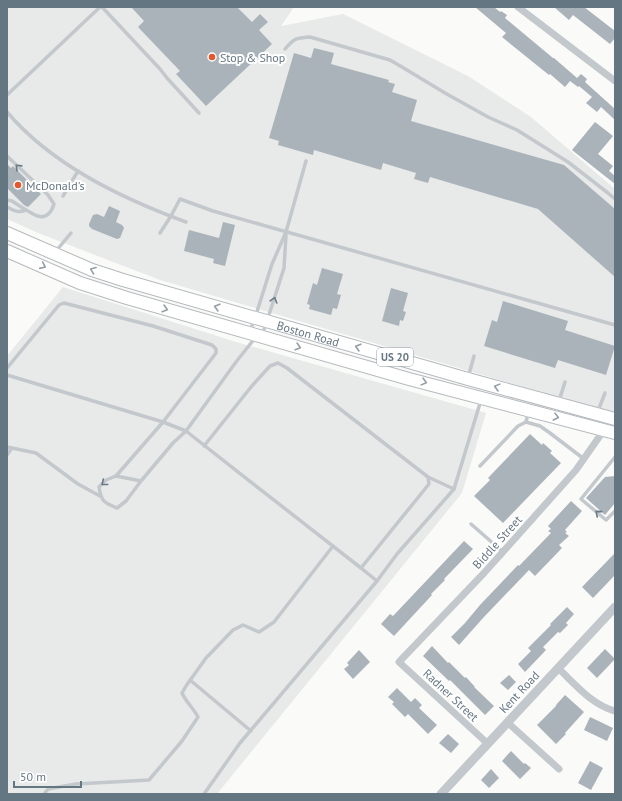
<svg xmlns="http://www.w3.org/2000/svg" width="622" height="801" font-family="'PT Sans',sans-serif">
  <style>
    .built { fill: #e8e9e9 }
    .building { fill: #aab3b9 }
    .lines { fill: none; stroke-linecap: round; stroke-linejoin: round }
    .primary-casing { stroke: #b5babe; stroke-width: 14 }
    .service { stroke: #c3c8cc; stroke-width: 3.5 }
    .minor { stroke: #c3c8cc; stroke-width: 7 }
    .tertiary { stroke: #c3c8cc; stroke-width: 9 }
    .primary { stroke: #fff; stroke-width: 12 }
    .oneway { stroke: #6a7a87 }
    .oneway2 { stroke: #939fa8 }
    .poi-dot { fill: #e4572e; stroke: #fff; stroke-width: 1.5 }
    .labels { text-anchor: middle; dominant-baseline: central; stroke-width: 4; stroke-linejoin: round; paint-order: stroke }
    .shield { fill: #fff; stroke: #939fa8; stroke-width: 1 }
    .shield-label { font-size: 11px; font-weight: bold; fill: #657683 }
    .poi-label { font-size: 12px; fill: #657683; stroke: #fff; text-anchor: start }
    .street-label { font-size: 12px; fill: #657683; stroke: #fff }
  </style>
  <rect width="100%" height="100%" fill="#fafaf8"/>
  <g class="built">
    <path d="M7,7h287l-13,19 62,-12 125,62 63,41 84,72v225l-455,-134 -122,-47 -31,-14z"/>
    <path d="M63,287l173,55 250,71 -24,80 -245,301h-210v-438z"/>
  </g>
  <g class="building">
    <path d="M131,7h106l15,15 8,-8 8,8 -9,8 13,14 -66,62 -30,-32 4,-3 -42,-44 6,-6z"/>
    <path d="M475,7h19l6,5 1,-1 6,4 -2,3 48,40h1l23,20 4,-4 6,5 -2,3 30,27v11l-14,-13 -4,5 -11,-9 6,-6 -13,-11 -1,1 -8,-6 -5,6 -15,-13 -1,1 -36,-29 -11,-9 4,-4z"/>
    <path d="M554,7h30l31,24v7l-5,6 -37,-29 -4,5z"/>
    <path d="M314,48l20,5 -3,11 58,16 -1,2 7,2 -3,8 25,8 -6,21 153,44 51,44v68l-77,-68 -108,-32 -2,6 -14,-4 2,-6 -33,-10 -2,7 -67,-20 -1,5 -35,-10 1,-4 -10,-3 25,-85 17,5z"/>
    <path d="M595,122l18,14 -15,18 15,12 -4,5 6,5v8l-43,-34z"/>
    <path d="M7,164l4,4 2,-2 28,28 -13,13 -4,-2 -17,-17z"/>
    <path d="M109,206l11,5 -1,3 -3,8 6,3 2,3 -4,10 -3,1 -25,-10 -3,-3v-2l4,-9 4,-1 7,3z"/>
    <path d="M223,222l12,3 -10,41 -12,-3 1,-4 -30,-8 5,-21 30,8z"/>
    <path d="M322,268l21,6 -6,20 4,1 -4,14 -4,-1 -2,7 -22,-6 1,-4 -3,-1 6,-21 4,2z"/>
    <path d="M391,288l17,5 -5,18 3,1 -3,9 -3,-1 -1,6 -17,-5z"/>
    <path d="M503,301l65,20 -3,9 50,16 -9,29 -48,-15 -3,8 -71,-22 8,-26 5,2z"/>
    <path d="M530,434l12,11 1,-2 9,8 -2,2 11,10 -58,60 -29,-27 16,-16 -2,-2z"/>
    <path d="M615,476v27l-10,12 -19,-17 19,-21z"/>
    <path d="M571,501l11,10 -17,19 2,2 -2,1 4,3 -10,9 3,3 -27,28 -6,-6 -46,48 -24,27 -8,-8 14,-14 15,-18 38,-40 1,1 32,-33 -3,-2 3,-2 -3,-3z"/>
    <path d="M464,541l9,8 -29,30 1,1 -14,14 1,1 -38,41 -13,-12 9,-10 3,2z"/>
    <path d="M615,553v22l-22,23 -11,-11z"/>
    <path d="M567,607l7,7 -8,9 2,2 -8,8 -2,-1 -15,15 3,3 -21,22 -7,-8 13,-13 -3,-3 23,-23 -1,-1z"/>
    <path d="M432,646l16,17 1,-1 16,16 1,-1 9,10h-1l20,19 -9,9 -35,-35 -1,1 -26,-25z"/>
    <path d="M605,649l10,10 -18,19 -10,-10z"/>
    <path d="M359,650l11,12 -17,17 -9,-10 5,-4 -2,-2z"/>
    <path d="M509,675l7,7 -8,8 -8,-7z"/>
    <path d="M397,688l14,14 4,-4 7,7 -3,3 18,17 -9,9 -20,-20 -3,3 -13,-13 2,-2 -6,-5z"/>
    <path d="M565,695l19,17 -19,21 1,1 -10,10 -19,-19 19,-19v-1z"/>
    <path d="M590,717l23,11 -6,13 -23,-11z"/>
    <path d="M448,734l11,10 -8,9 -12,-10z"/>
    <path d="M511,751l13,13 1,-1 6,5 -11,11 -18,-18z"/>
    <path d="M590,761l13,7 -12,22 -13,-7z"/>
    <path d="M491,769l8,9 -10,10 -8,-8z"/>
  </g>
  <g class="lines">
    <defs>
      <g id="primary">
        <path id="s1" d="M7,233l85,37 31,10 345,99 147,40"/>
        <path d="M7,251l73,32 47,15 282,81 206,54"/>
      </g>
    </defs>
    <use href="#primary" class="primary-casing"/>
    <g class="service">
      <path d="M102,7l58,62 7,9 32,35"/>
      <path d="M285,49c9,-11 11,-11 25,-12l80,23 12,7 43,26 43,24 29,13 51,32 40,31 7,6"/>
      <path d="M7,95l93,-88"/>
      <path d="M7,112c45,53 114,86 179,110"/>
      <path d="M7,156l41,39 6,9c-2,7 -7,15 -16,12 -4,-1 -8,-4 -12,-6 -9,3 -11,1 -19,-3"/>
      <path d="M63,196l15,-25"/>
      <path d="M7,200l5,1 14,9"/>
      <path d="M160,233l11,-17 9,-17 33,12 402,114"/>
      <path d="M56,251l15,-18"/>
      <path d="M250,331l5,-13 17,-54 14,-32 20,-71"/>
      <path d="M262,335l5,-14 17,-53 2,-33"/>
      <path d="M7,368l52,-63 5,-2 89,23 59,19 4,4v4l-53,69 -47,54"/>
      <path d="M7,375l156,47 23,9 50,-69 19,-24"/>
      <path d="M468,378l6,-22"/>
      <path d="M559,401l6,-19"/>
      <path d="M598,411l7,-18"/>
      <path d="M528,413l-2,9 14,4 10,7 34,26"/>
      <path d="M7,447l29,6 42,31 22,12"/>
      <path d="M7,455l5,-7"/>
      <path d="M615,457l-34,42 25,21 9,-9"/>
      <path d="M480,466l38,-40 8,-4"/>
      <path d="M428,477l26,12 27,-89"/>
      <path d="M141,481l-25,-5 -10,4 -7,7c2,14 5,16 18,21l9,-7 15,-20 32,-38 13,-12c58,46 116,91 175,137l68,-84 -1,-7 -141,-109 -9,-5 -8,3 -19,21 -47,59"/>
      <path d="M471,524l32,28"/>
      <path d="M361,568l16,13 20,-27 57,-65"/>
      <path d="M190,680l61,51"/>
      <path d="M44,794l4,-5 28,-5 73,-4 33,-39 16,-24c-4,-8 -12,-15 -16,-24l4,-7 20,-28 27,-28 10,-5 16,7 15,-10 59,-76"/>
      <path d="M204,794l36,-51 137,-162"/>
    </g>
    <g class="minor">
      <path d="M518,7l97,74"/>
      <path d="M558,668c17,16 34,37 57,43"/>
      <path d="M507,722l52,47"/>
      <path d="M487,743l-88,-81 85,-89 92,-103 28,-40"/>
    </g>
    <path class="tertiary" d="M441,794l174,-187"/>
    <use href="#primary" class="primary"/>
  </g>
  <defs><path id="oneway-chevron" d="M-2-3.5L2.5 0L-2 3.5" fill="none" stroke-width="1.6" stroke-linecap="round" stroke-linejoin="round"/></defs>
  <g class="oneway">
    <use href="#oneway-chevron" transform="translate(18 167) rotate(-136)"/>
    <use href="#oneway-chevron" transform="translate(274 300) rotate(-73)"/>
    <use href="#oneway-chevron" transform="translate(104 483) rotate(141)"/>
    <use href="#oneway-chevron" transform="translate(598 513) rotate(-140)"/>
  </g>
  <g class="oneway2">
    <use href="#oneway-chevron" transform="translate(43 266) rotate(24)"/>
    <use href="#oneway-chevron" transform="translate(93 270) rotate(-159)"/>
    <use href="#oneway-chevron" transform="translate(217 307) rotate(-164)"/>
    <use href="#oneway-chevron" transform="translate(165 309) rotate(16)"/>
    <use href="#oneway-chevron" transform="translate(298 347) rotate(16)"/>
    <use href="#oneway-chevron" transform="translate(358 347) rotate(-164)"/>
    <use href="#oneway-chevron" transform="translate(424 382) rotate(15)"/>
    <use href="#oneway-chevron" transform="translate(497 387) rotate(-165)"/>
    <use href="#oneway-chevron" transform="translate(556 417) rotate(14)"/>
  </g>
  <g class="poi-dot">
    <circle cx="212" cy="57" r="4"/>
    <circle cx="18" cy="185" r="4"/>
  </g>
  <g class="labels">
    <rect class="shield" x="377" y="348" width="36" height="18" rx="3"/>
    <g class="shield-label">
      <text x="395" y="357">US 20</text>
    </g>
    <g class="poi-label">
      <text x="220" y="57">Stop &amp; Shop</text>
      <text x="26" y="185">McDonald's</text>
    </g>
    <g class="street-label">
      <text stroke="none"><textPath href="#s1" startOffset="318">Boston Road</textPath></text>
      <text transform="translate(497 542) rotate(-48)">Biddle Street</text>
      <text transform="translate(519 692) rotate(-47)">Kent Road</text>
      <text transform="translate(451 695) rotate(43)">Radner Street</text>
    </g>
  </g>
  <rect width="622" height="801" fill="none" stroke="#657683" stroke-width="16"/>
  <path d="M14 781v6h67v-6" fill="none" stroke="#657683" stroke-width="2"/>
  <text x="20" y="781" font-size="12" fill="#657683" stroke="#ffffff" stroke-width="3" paint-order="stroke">50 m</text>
</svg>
